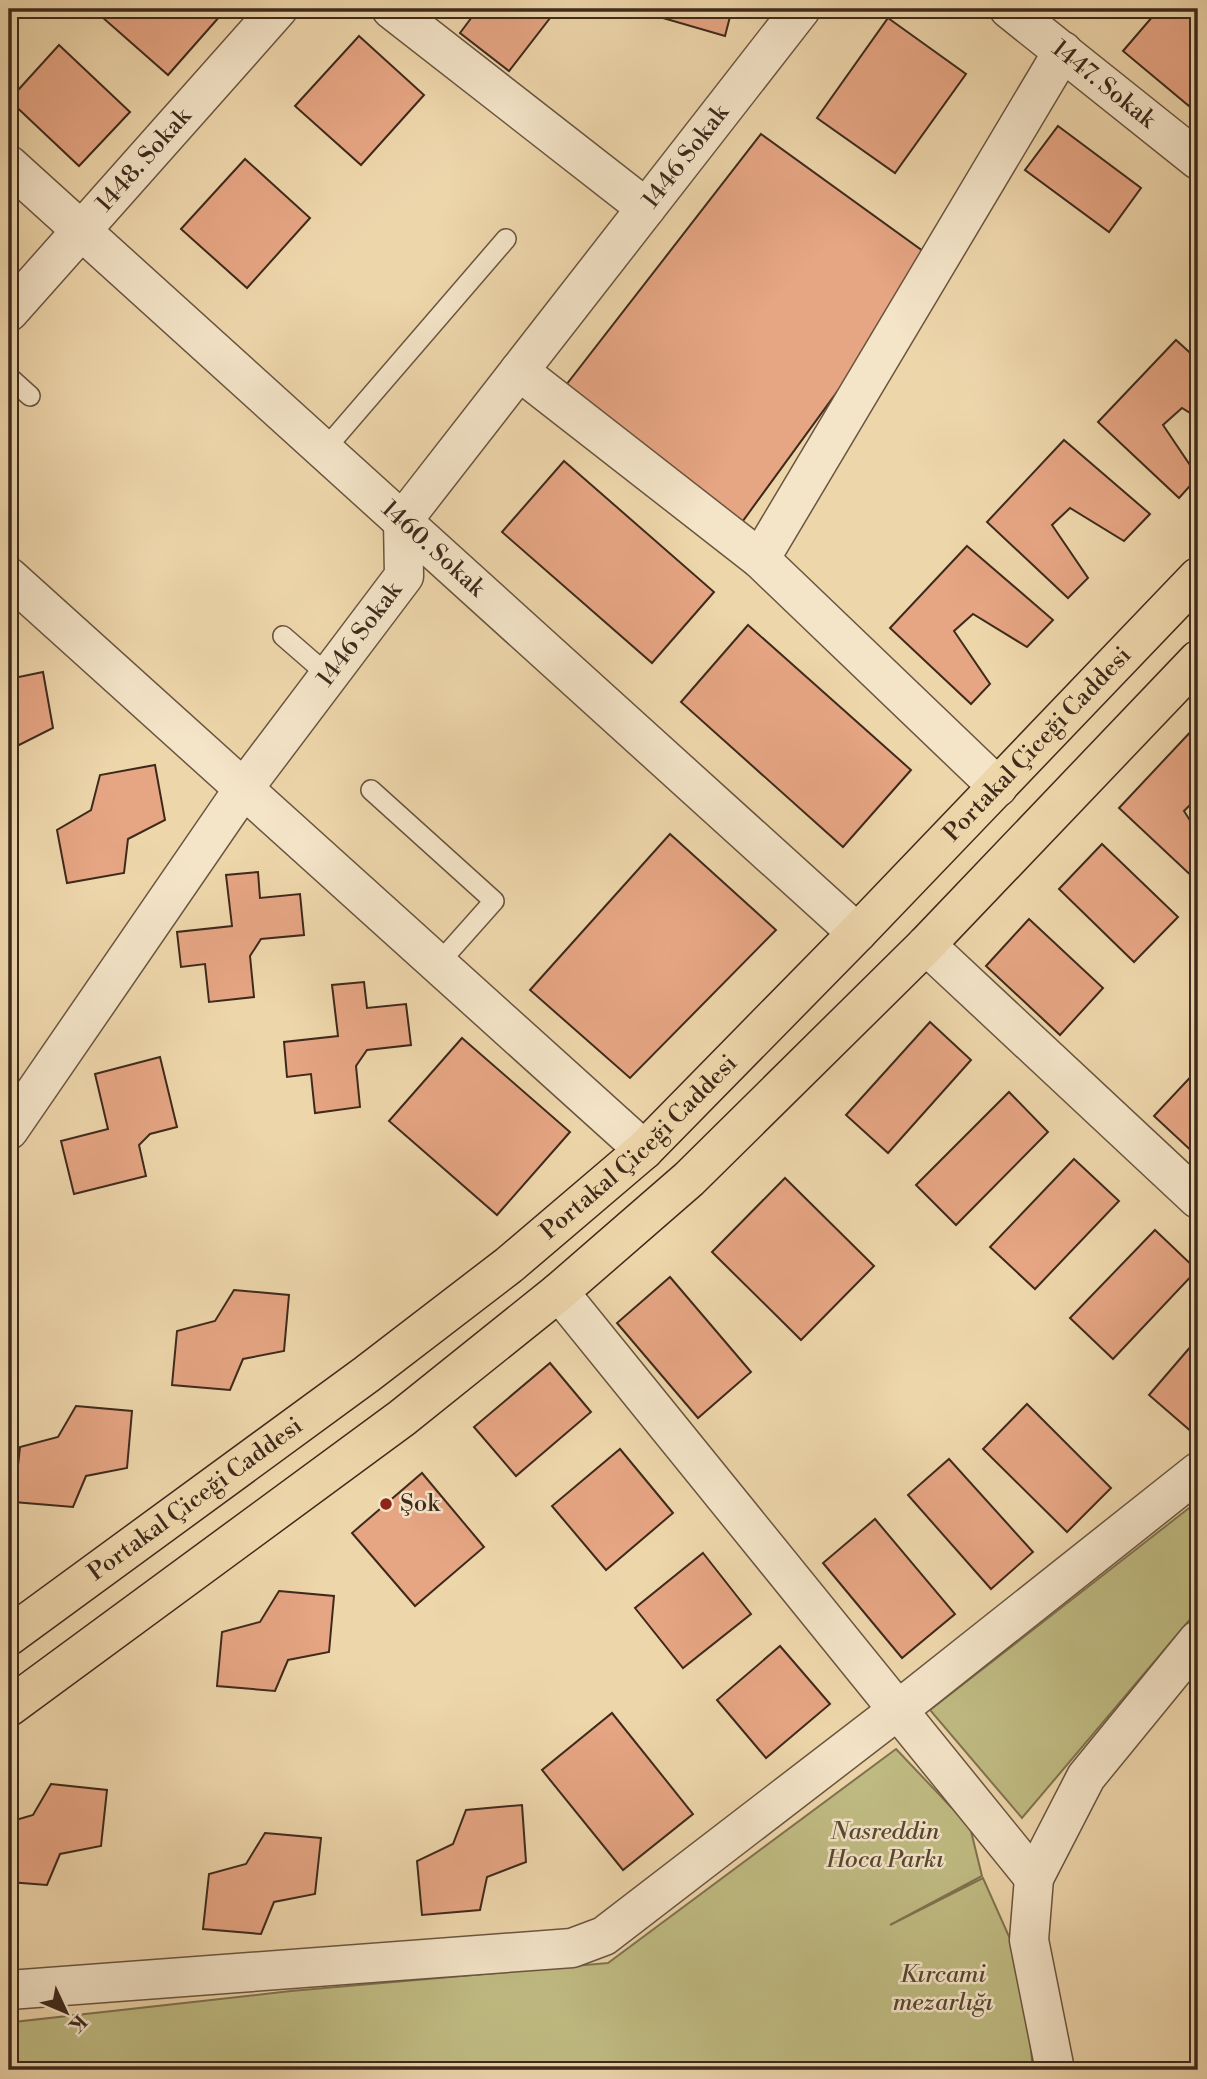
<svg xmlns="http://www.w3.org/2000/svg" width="1207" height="2079" font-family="'Libre Bodoni',serif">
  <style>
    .green { fill: #c0bc83; stroke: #7f7350; stroke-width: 2 }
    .building { fill: #e6a583; stroke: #3e2a1c; stroke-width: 2 }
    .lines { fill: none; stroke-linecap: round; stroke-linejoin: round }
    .lane-casing { stroke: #6a5540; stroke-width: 22 }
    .street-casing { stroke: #6a5540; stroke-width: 41 }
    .primary-casing { stroke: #3e2a1c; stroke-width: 41 }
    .lane { stroke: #f4e4c8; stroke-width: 19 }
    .street { stroke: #f4e4c8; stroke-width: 38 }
    .primary { stroke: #eed6ab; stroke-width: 38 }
    .poi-dot { fill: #8f2418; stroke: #f4e4c8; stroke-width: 2.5 }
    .labels { text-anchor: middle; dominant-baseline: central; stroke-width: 5; stroke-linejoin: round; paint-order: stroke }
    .street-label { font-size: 24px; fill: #3e2a1c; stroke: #f4e4c8 }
    .poi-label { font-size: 24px; fill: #3e2a1c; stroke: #f4e4c8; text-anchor: start }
    .park-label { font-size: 24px; font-style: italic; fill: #584731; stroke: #f4e4c8 }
  </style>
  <rect width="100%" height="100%" fill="#eed6ab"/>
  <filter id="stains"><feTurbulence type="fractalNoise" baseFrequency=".00286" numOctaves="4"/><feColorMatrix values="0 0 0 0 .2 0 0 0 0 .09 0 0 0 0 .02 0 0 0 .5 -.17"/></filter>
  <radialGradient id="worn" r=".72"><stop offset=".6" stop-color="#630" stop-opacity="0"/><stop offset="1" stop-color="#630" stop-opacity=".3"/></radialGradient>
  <g class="green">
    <path d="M1198,1501v109l-176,208 -92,-108z"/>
    <path d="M896,1749l74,78 12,49 -92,49 93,-47 40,90 10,102h-1018l-1,-48 277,-31 317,-28z"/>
  </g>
  <g class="building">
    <path d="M109,9h103l8,7 -52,59 -66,-58z"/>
    <path d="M478,9h79l-48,62 -49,-38z"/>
    <path d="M632,9h100l-7,27z"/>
    <path d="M1159,9h39v86l-9,11 -66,-55z"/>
    <path d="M888,18l78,56 -71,99 -78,-55z"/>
    <path d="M359,36l65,59 -63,70 -66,-59z"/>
    <path d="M59,45l71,67 -51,54 -70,-66z"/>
    <path d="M1058,126l83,62 -32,44 -84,-62z"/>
    <path d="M761,134l173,125 -197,270 -181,-131z"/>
    <path d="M245,159l65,59 -63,70 -66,-59z"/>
    <path d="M1176,340l22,20v58l-16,-10 -19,17 35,52 -19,21 -81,-76z"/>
    <path d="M1064,440l86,74 -26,27 -54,-33 -18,17 36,53 -20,20 -81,-76z"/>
    <path d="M564,461l150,131 -62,71 -150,-131z"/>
    <path d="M967,546l86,74 -26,27 -54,-33 -19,17 36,53 -19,20 -81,-76z"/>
    <path d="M748,625l163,145 -68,77 -162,-145z"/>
    <path d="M43,672l10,56 -38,19 -3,34h-3v-102z"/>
    <path d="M1196,726l2,71 -14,14 14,22v49l-79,-74z"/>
    <path d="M155,765l10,55 -37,19 -4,34 -57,10 -10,-53 34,-20 9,-35z"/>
    <path d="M670,834l106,96 -146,148 -100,-88z"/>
    <path d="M1102,844l76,73 -44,45 -75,-73z"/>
    <path d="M258,872l2,26 40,-4 4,41 -43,4 -11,17 4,41 -45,5 -4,-38 -24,3 -4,-35 55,-6 -6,-51z"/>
    <path d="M1029,919l74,69 -43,47 -74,-69z"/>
    <path d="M364,982l3,26 39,-4 5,41 -44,5 -11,16 4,41 -45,6 -4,-39 -24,3 -3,-35 54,-6 -6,-51z"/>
    <path d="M930,1022l41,38 -83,93 -42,-38z"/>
    <path d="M462,1038l108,94 -73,83 -108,-94z"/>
    <path d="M160,1057l17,70 -27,7 -11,11 7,31 -72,18 -13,-53 47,-12 -13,-55z"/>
    <path d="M1198,1069v88l-44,-41z"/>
    <path d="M1009,1092l39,40 -92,93 -40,-40z"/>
    <path d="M1074,1159l45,42 -84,88 -45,-42z"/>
    <path d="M785,1178l89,88 -73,74 -89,-88z"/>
    <path d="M1155,1230l42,40 -84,89 -43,-41z"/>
    <path d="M670,1277l81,95 -53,46 -81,-95z"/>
    <path d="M234,1290l55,5 -5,56 -41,8 -13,31 -58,-5 5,-54 38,-10z"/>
    <path d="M1198,1338v89l-5,6 -44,-38z"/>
    <path d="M550,1363l41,49 -75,64 -42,-49z"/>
    <path d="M1027,1404l84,84 -44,44 -84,-83z"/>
    <path d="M76,1406l56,5 -5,57 -41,8 -13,31 -59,-5 6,-55 38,-10z"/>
    <path d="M620,1449l53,64 -67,57 -54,-64z"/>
    <path d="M949,1459l84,93 -42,37 -83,-94z"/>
    <path d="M422,1473l62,74 -69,59 -63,-73z"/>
    <path d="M875,1519l80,95 -53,44 -79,-95z"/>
    <path d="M703,1553l48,61 -68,54 -48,-60z"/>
    <path d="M279,1591l55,5 -5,56 -41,8 -13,31 -58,-5 5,-54 38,-10z"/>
    <path d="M780,1646l50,58 -64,54 -49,-58z"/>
    <path d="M612,1713l81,101 -70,56 -81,-100z"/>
    <path d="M51,1784l56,6 -6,56 -41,8 -13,31 -38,-3v-60l24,-7z"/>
    <path d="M522,1805l4,57 -39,15 -7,33 -58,5 -5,-54 36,-17 13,-34z"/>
    <path d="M265,1833l56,5 -6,56 -41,8 -13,32 -58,-5 6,-55 37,-10z"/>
  </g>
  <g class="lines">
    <defs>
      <g id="lane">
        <path d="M9,377l21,19"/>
        <path d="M325,449l181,-210"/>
        <path d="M283,636l46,40"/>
        <path d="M371,790l123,111 -56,63"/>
      </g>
      <g id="street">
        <path d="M391,9l255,199"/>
        <path id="s1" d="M1009,9l189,151"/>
        <path id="s2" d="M9,165l848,768"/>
        <path id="s3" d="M9,312l269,-303"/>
        <path d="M519,371l241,188 238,228"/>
        <path d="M760,559l303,-508"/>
        <path d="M9,577l635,573"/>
        <path d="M926,945l272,254"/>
        <path id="s4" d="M9,1130l235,-342 160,-212 -1,-56 398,-511"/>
        <path d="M559,1292l475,586"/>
        <path d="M9,1990l563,-42 32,-12 294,-226 300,-238"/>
        <path d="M1055,2070l-26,-130 5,-62 52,-101 112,-137"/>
      </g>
      <g id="primary">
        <path id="s5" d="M9,1636l358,-262 142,-109 135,-115 213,-217 341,-356"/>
        <path d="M9,1707l393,-289 157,-126 130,-113 237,-234 272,-285"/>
      </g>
    </defs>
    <use href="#lane" class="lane-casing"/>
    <use href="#street" class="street-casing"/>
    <use href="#primary" class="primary-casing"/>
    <use href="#lane" class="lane"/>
    <use href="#street" class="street"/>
    <use href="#primary" class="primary"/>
  </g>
  <circle class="poi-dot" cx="386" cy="1504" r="7"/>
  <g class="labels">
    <g class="street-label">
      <text stroke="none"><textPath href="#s1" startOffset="121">1447. Sokak</textPath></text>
      <text stroke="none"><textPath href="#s4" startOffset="1197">1446 Sokak</textPath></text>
      <text stroke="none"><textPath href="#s3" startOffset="203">1448. Sokak</textPath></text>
      <text stroke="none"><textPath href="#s2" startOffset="572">1460. Sokak</textPath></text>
      <text stroke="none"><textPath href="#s4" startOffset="607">1446 Sokak</textPath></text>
      <text stroke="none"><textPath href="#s5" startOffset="1365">Portakal Çiceği Caddesi</textPath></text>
      <text stroke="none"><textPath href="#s5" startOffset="798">Portakal Çiceği Caddesi</textPath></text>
      <text stroke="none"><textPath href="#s5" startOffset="231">Portakal Çiceği Caddesi</textPath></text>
    </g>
    <g class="poi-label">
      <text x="400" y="1504">Şok</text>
    </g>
    <g class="park-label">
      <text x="885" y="1832">Nasreddin<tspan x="885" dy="28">Hoca Parkı</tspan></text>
      <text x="943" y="1975">Kırcami<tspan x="943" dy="28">mezarlığı</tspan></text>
    </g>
  </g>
  <rect width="1207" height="2079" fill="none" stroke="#eed6ab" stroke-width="35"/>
  <rect x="10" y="10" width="1186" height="2058" fill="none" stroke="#3e2a1c" stroke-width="3.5"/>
  <rect x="18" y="18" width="1172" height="2044" fill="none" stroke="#3e2a1c" stroke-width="2"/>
  <g transform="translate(66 2012) rotate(134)" stroke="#f4e4c8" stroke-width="5" paint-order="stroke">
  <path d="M0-5L12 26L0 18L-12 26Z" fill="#3e2a1c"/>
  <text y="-10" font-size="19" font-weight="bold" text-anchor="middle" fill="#3e2a1c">K</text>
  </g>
  <rect width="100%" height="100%" filter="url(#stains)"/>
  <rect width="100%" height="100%" fill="url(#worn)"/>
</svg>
